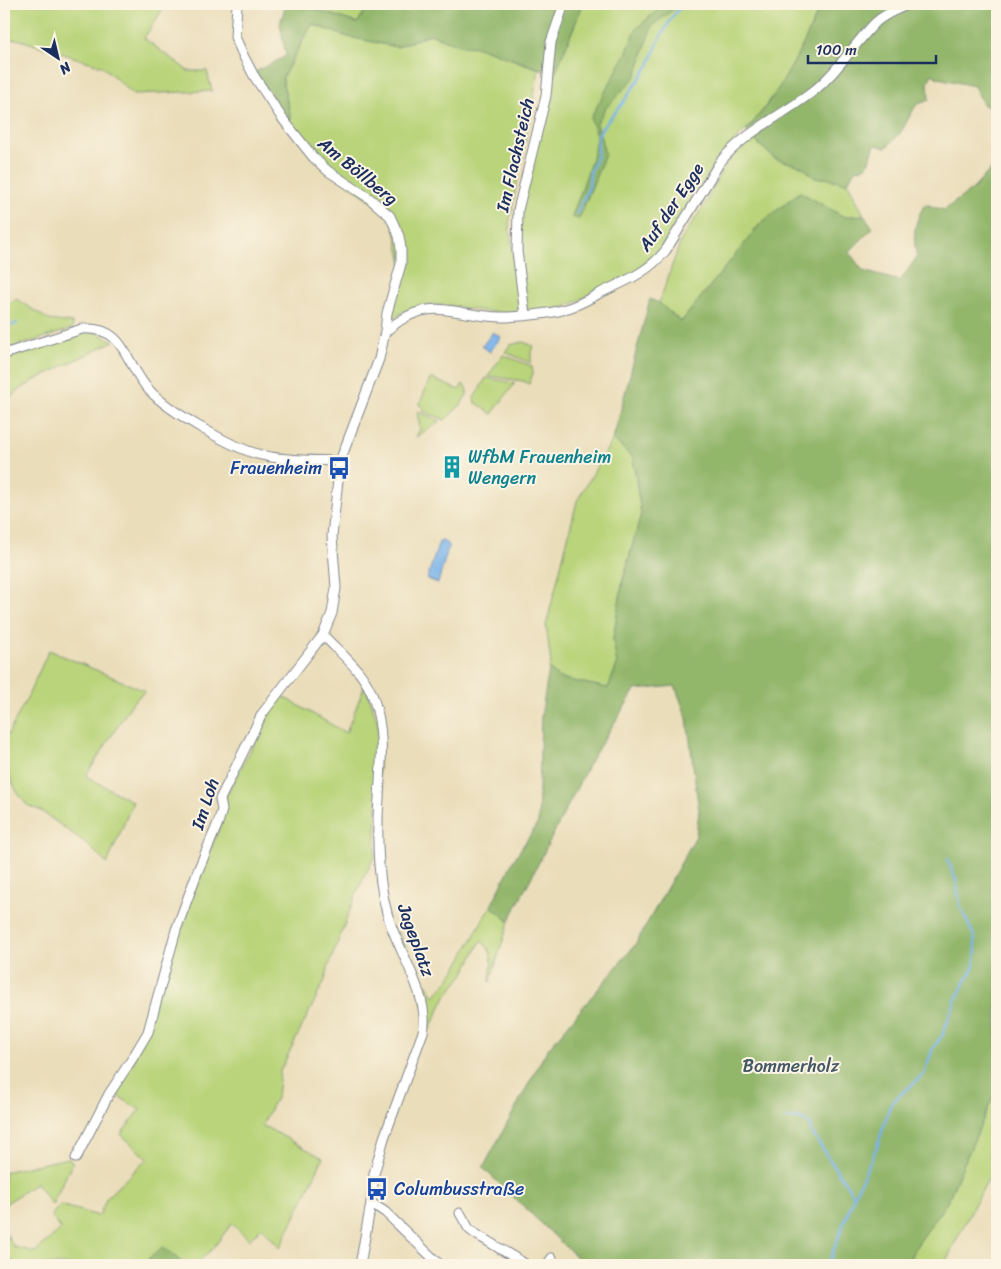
<svg xmlns="http://www.w3.org/2000/svg" width="1001" height="1269" font-family="Sriracha,sans-serif">
  <style>
    .green { fill: #b9d47a; stroke: #6a826c }
    .forest { fill: #92b66a; stroke: #567264 }
    .water { fill: #78b2e9; stroke: #4a70a4 }
    .lines { fill: none; stroke-linecap: round; stroke-linejoin: round }
    .stream { stroke: #78b2e9; stroke-width: 2.5 }
    .minor-casing { stroke: #82868c; stroke-width: 11 }
    .minor { stroke: #fff; stroke-width: 9 }
    .labels { text-anchor: middle; dominant-baseline: central; stroke-width: 4; stroke-linejoin: round; paint-order: stroke }
    .street-label { font-size: 18px; fill: #1b2f5e; stroke: #fcf5e5 }
    .culture-label { font-size: 18px; fill: #0d838f; stroke: #fcf5e5; text-anchor: start }
    .transit-label { font-size: 18px; fill: #164399; stroke: #fcf5e5; text-anchor: end }
    .park-label { font-size: 18px; fill: #425865; stroke: #fcf5e5 }
  </style>
  <rect width="100%" height="100%" fill="#fcf5e5"/>
  <filter id="ink" filterUnits="userSpaceOnUse"><feTurbulence type="fractalNoise" baseFrequency=".02" numOctaves="2"/><feDisplacementMap in="SourceGraphic" scale="10" xChannelSelector="R" yChannelSelector="G"/><feConvolveMatrix kernelMatrix="1 2 1 2 8 2 1 2 1" color-interpolation-filters="sRGB"/></filter>
  <filter id="wash" filterUnits="userSpaceOnUse"><feTurbulence type="fractalNoise" baseFrequency=".0096" numOctaves="4" result="noise"/><feDisplacementMap in="SourceGraphic" scale="20" xChannelSelector="R" yChannelSelector="G"/><feGaussianBlur stdDeviation="1.12" result="paint"/><feColorMatrix in="noise" values="0 0 0 0 0 0 0 0 0 0 0 0 0 0 0 0 0 1.4 0 .05"/><feComposite in="paint" operator="in"/></filter>
  <g filter="url(#wash)">
    <rect width="100%" height="100%" fill="#eaddb9"/>
    <g class="green">
      <path d="M4,4h162l-22,34 44,33h19l5,20 -79,3 -31,-28 -85,-27 -13,1z"/>
      <path d="M292,4h78l-13,19z"/>
      <path d="M583,4h238l-13,31 -25,48 -27,36 -34,35 -61,95 -25,24 -73,35 -36,5 -6,-46 -1,-38 2,-30 33,-125z"/>
      <path d="M312,24l33,12 52,11 33,-13 32,12 16,1 61,22 -30,155 11,82 -2,4 -7,3 -21,-1 -47,-7h-16l-24,7 -10,7 -2,-7 12,-44 -11,-52 -63,-46 -43,-50 5,-2 -8,-34v-7z"/>
      <path d="M753,139l21,19 29,9 12,11h10l23,5 16,32 -20,2 -44,-25 -39,31 -80,99 -22,-19 22,-63 25,-38 17,-34 12,-15z"/>
      <path d="M17,299l32,21 24,3 -1,6 -68,21v-45z"/>
      <path d="M84,332l13,1 17,8 -81,40 -29,20v-41l78,-25z"/>
      <path d="M523,342l10,4 -2,6v11l-26,-11 5,-7z"/>
      <path d="M503,355l29,11 1,7 -4,11 -6,-3 -35,-5z"/>
      <path d="M486,378l29,5 -23,31 -17,-12 -1,-4z"/>
      <path d="M430,379h3l26,11 4,-6 4,6v5l-5,7 1,1 -18,17 -22,-9v-4l-4,-2z"/>
      <path d="M417,411l23,10 -24,16 4,-8z"/>
      <path d="M613,439l20,19 8,56 -18,66 -10,59 4,26 -9,23 -49,-10 -10,-9 2,-6 -5,-37 31,-125z"/>
      <path d="M49,650l96,41 -12,11 -47,74 47,26 -26,62 -20,-20 -46,-33 -14,-6 -10,-13 -8,-17 -5,-19v-14l23,-44z"/>
      <path d="M365,685l13,37 1,45 -4,88 -19,39 -28,74 -3,12 -45,91 -3,25 -15,29 61,33 -43,90 -18,-21 -13,13 -17,-17 -18,24 -18,18h-11l-22,-18 -22,18h-125l-11,-11h-1v-24l10,17 21,5 26,-23 -10,-13 9,-11 39,11 8,-19 40,-38 -26,-25 19,-24 -28,-18 22,-31 44,-132 41,-100 7,-33 54,-101 66,38z"/>
      <path d="M491,906l18,15 -19,61c1,-18 6,-29 -9,-41l-18,34 -17,21 -17,34 -4,-23 -27,-75 18,37 18,27c26,-24 37,-60 57,-90z"/>
      <path d="M997,1088v75l-25,46 -28,56h-38l11,-20 30,-43z"/>
      <path d="M68,1158l5,4 -21,43 -16,-22 -32,22v-33z"/>
    </g>
    <g class="forest">
      <path d="M286,4l35,7 36,12 13,-19h213l-28,70 -77,-27 -16,-1 -32,-12 -33,13 -52,-11 -33,-12 -29,53v7l8,34 -5,2 -31,-48 31,-16 -6,-32z"/>
      <path d="M664,4h16l-28,22 -16,50 -31,33 -8,14 8,31 -26,65 -7,-2c6,-19 25,-65 24,-83 0,-7 -6,-10 -5,-17l35,-63 10,-25z"/>
      <path d="M821,4h176v109l-14,-9 -9,-18 -36,-8 -6,-4 -4,8 1,18 -13,5 -15,27 -15,16 -11,-3 -8,21 -13,5 -6,12 -23,-5h-10l-12,-11 -29,-9 -21,-19 -7,-8c36,-42 54,-77 75,-127z"/>
      <path d="M997,162v926l-50,114 -30,43 -11,20h-321l-102,-97 64,-118 88,-105 61,-109 3,-25 -12,-93 -12,-32 -40,4 -44,70 -82,161 -18,-15 22,-45 25,-38 3,-106 8,-48 10,9 49,10 9,-23 -4,-26 10,-59 18,-66 -8,-56 -20,-19 37,-140 9,4 22,19 80,-99 39,-31 44,25 20,-2 9,13 -24,24 14,19 37,10 17,-24c-5,-21 -3,-34 8,-53l19,6 30,-22z"/>
      <path d="M163,1247l22,18h-44z"/>
    </g>
    <g class="water">
      <path d="M493,332l8,5 -11,15 -8,-6z"/>
      <path d="M443,541l6,4 -11,38 -11,-4 12,-37z"/>
    </g>
    <g class="lines">
      <g class="stream">
        <path d="M577,213l12,-26 1,-14 7,-18 1,-19 3,-7 21,-25 27,-39 11,-27 12,-21 11,-13"/>
        <path d="M4,325h9l4,-2"/>
        <path d="M787,1119c10,-2 15,0 23,5v6l44,66"/>
        <path d="M122,1265l7,-4"/>
        <path d="M828,1265l26,-69 23,-49 14,-44 33,-29 9,-26 9,-12 14,-37 18,-33 2,-14 -2,-16 -14,-30 -4,-26 -9,-21"/>
      </g>
    </g>
  </g>
  <g filter="url(#ink)">
    <g class="lines">
      <defs>
        <g id="minor">
          <path d="M525,315l-8,-64 1,-41 28,-114 5,-54 13,-38"/>
          <path d="M385,332c45,-39 66,-16 116,-15 14,0 51,-3 64,-8 12,-3 24,-10 35,-16 24,-11 49,-21 66,-43l54,-88c25,-30 61,-46 91,-69 26,-20 42,-48 65,-71 10,-9 22,-13 33,-18"/>
          <path d="M4,354l78,-25c46,-3 42,36 68,62 20,21 82,57 111,64 25,6 53,5 79,6"/>
          <path d="M323,635c19,20 43,38 51,65 11,32 7,64 5,97 -2,32 -2,67 4,98 2,11 5,23 9,33 11,30 38,72 31,104l-39,106 -10,36 -3,29 -11,62"/>
          <path d="M76,1158l33,-64 23,-35 16,-27 28,-102 21,-57 21,-50 4,-13 -2,-11 42,-85 61,-79 9,-22 4,-25 -4,-52 8,-75 39,-102 6,-27 2,-19 14,-49v-15l-2,-13 -9,-20 -21,-18 -41,-27 -15,-14 -31,-39 -28,-42 -10,-19 -9,-20 2,-33"/>
          <path d="M371,1203l14,9 55,53"/>
          <path d="M460,1213l9,16 5,4 53,32"/>
          <path d="M547,1265l5,-7"/>
        </g>
      </defs>
      <use href="#minor" class="minor-casing"/>
      <use href="#minor" class="minor"/>
    </g>
  </g>
  <defs>
    <symbol id="building-bare" viewBox="-9 -9 18 18"><path d="M-4-6H4V6H1V3H-1V6H-4ZM-2.5-4.3h1.7v1.8h-1.7ZM.8-4.3h1.7v1.8H.8ZM-2.5-1h1.7V.8h-1.7ZM.8-1h1.7V.8H.8Z" fill="#0f9aa8" stroke="#fcf5e5" stroke-width="2.5" paint-order="stroke"/></symbol>
    <symbol id="bus-bare" viewBox="-9 -9 18 18"><path d="M-5-6H5V4H4V6H2V4H-2V6H-4V4H-5ZM-3.5-4V0h7V-4ZM-3.5 1.2v1.5H-2V1.2ZM2 1.2v1.5H3.5V1.2Z" fill="#1a4fb4" stroke="#fcf5e5" stroke-width="2.5" paint-order="stroke"/></symbol>
  </defs>
  <g fill-rule="evenodd">
    <use href="#building-bare" x="436" y="451" width="32" height="32"/>
    <use href="#bus-bare" x="323" y="452" width="32" height="32"/>
    <use href="#bus-bare" x="361" y="1173" width="32" height="32"/>
  </g>
  <g class="labels">
    <g class="street-label">
      <text transform="translate(515 155) rotate(-77)">Im Flachsteich</text>
      <text transform="translate(358 171) rotate(39)">Am Böllberg</text>
      <text transform="translate(671 207) rotate(-56)">Auf der Egge</text>
      <text transform="translate(205 804) rotate(-72)">Im Loh</text>
      <text transform="translate(416 940) rotate(70)">Jageplatz</text>
    </g>
    <g class="culture-label">
      <text x="468" y="457">WfbM Frauenheim<tspan x="468" dy="21">Wengern</tspan></text>
    </g>
    <g class="transit-label">
      <text x="322" y="468">Frauenheim</text>
      <text x="394" y="1189" text-anchor="start">Columbusstraße</text>
    </g>
    <g class="park-label">
      <text x="791" y="1066">Bommerholz</text>
    </g>
  </g>
  <rect width="1001" height="1269" fill="none" stroke="#fcf5e5" stroke-width="20"/>
  <g transform="translate(58 58) rotate(145)" stroke="#fcf5e5" stroke-width="4" paint-order="stroke">
  <path d="M0-4L9 19L0 12L-9 19Z" fill="#1b2f5e"/>
  <text y="-8" font-size="14" font-weight="bold" text-anchor="middle" fill="#1b2f5e">N</text>
  </g>
  <path d="M808 55v8h128v-8" fill="none" stroke="#1b2f5e" stroke-width="2.5"/>
  <text x="816" y="55" font-size="15" fill="#1b2f5e" stroke="#fcf5e5" stroke-width="4" paint-order="stroke">100 m</text>
</svg>
